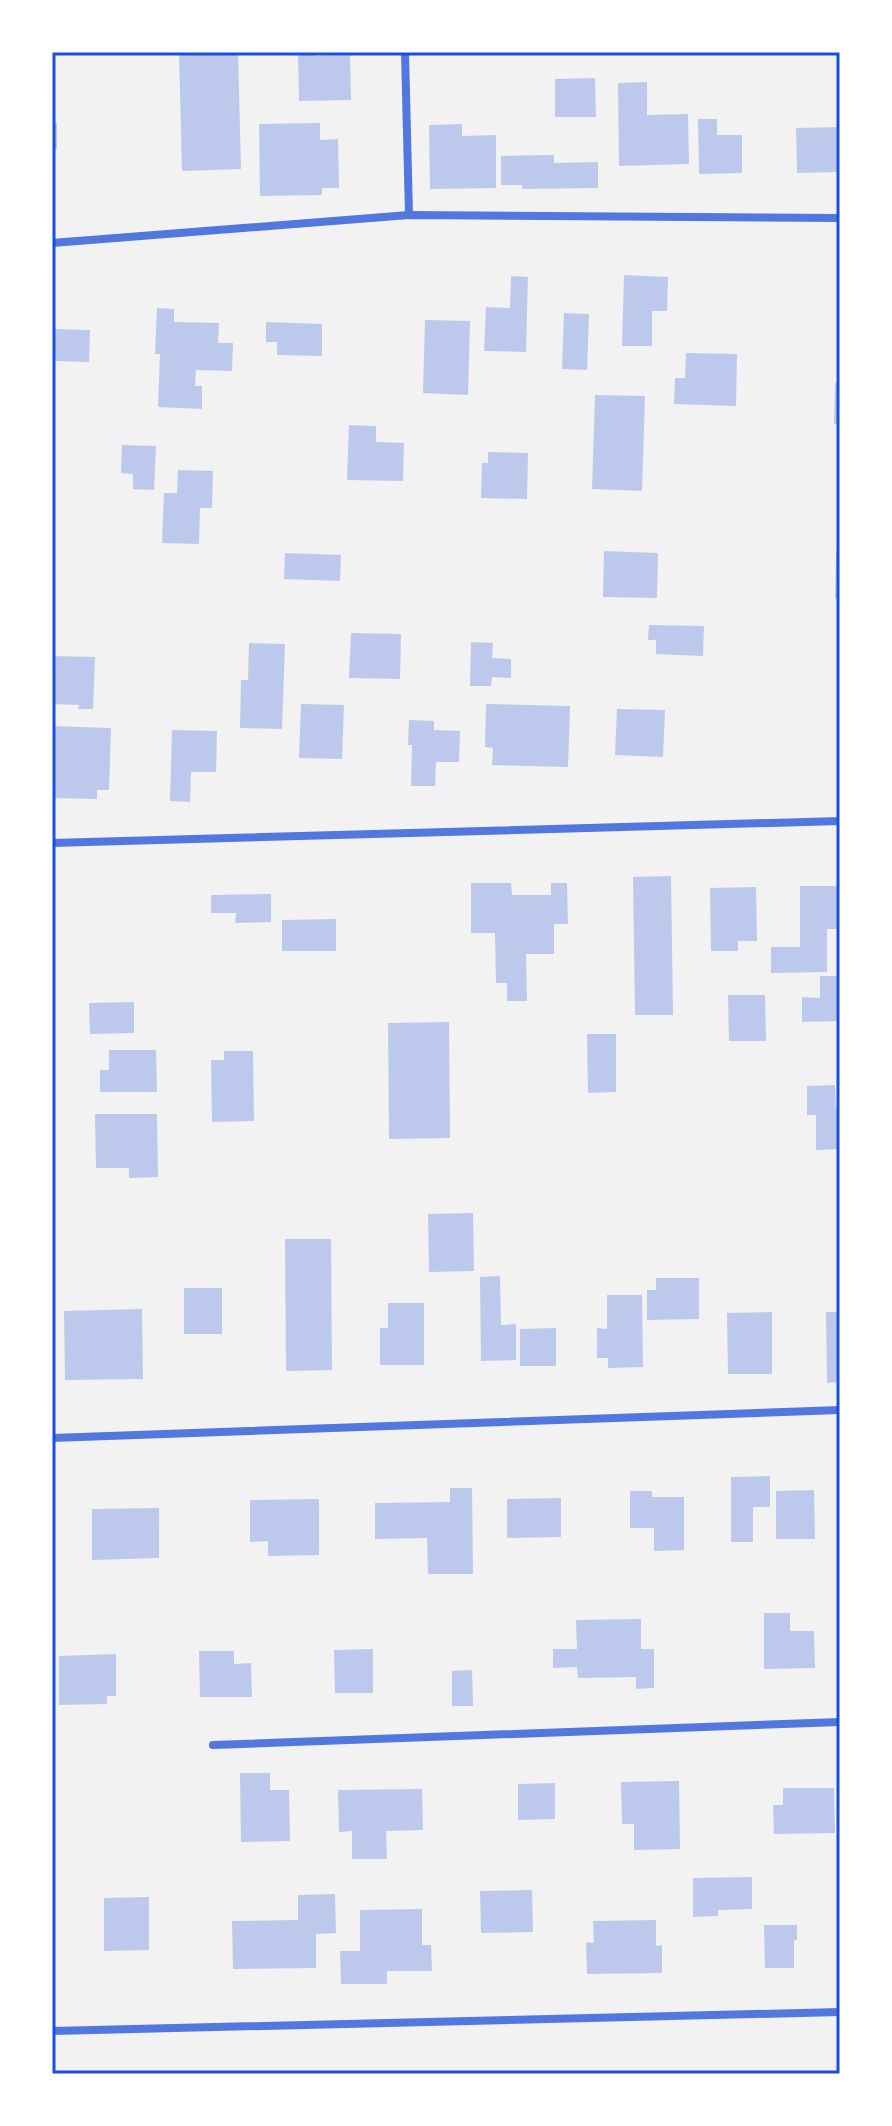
<svg xmlns="http://www.w3.org/2000/svg" width="892" height="2126" font-family="'Work Sans',sans-serif">
  <style>
    .building { fill: #bdc9ec }
    .lines { fill: none; stroke-linecap: round; stroke-linejoin: round }
    .minor { stroke: #5277de; stroke-width: 8 }
    .neatline { fill: none; stroke: #1d4ed8; stroke-width: 3 }
  </style>
  <rect width="100%" height="100%" fill="#f2f2f2"/>
  <g class="building">
    <path d="M179,52h59l3,117 -59,2z"/>
    <path d="M298,52h17v4l35,-1 1,45 -52,1z"/>
    <path d="M595,78l1,39h-41v-38z"/>
    <path d="M647,82v33l41,-1 1,50 -70,2 -1,-83z"/>
    <path d="M698,119h19v16h25v38l-43,1z"/>
    <path d="M57,123v26h-5v-25z"/>
    <path d="M320,123v17l18,-1 1,49h-17v7l-62,1 -1,-72z"/>
    <path d="M462,124v12l34,-1v53l-66,1 -1,-64z"/>
    <path d="M840,127v45l-43,1 -1,-45z"/>
    <path d="M554,155v8l44,-1v26l-76,1v-4h-21v-29z"/>
    <path d="M624,275l44,2 -1,34h-15v35h-30z"/>
    <path d="M511,276l17,1 -2,75 -42,-1 2,-44 24,1z"/>
    <path d="M157,308l17,1v13l45,1 -1,20h15l-1,28 -36,-1 -1,16h7v23l-44,-2 2,-53h-5z"/>
    <path d="M564,313l25,1 -2,56 -25,-1z"/>
    <path d="M425,320l45,1 -2,74 -45,-2z"/>
    <path d="M266,322l56,2v32l-45,-1v-13h-11z"/>
    <path d="M52,329l38,1 -1,32 -34,-1v-10h-3z"/>
    <path d="M686,353l51,1 -1,52 -62,-2 1,-26h10z"/>
    <path d="M835,383h5v41h-6z"/>
    <path d="M595,395l50,1 -3,95 -50,-2z"/>
    <path d="M349,425l27,1v16l28,1 -1,38 -56,-1z"/>
    <path d="M122,445l34,1 -2,44 -21,-1v-15l-12,-1z"/>
    <path d="M488,452l40,1 -1,46 -46,-1 1,-35h6z"/>
    <path d="M178,470l35,1 -1,37h-12l-1,36 -37,-1 2,-50h13z"/>
    <path d="M604,551l54,2 -1,45 -54,-1z"/>
    <path d="M836,551h4v48h-5z"/>
    <path d="M285,553l56,2 -1,26 -56,-2z"/>
    <path d="M649,625l55,1 -1,30 -47,-2v-14h-8z"/>
    <path d="M351,633l50,1 -1,45 -51,-1z"/>
    <path d="M471,642l22,1 -1,15 19,1v19l-19,-1 -1,9h-21z"/>
    <path d="M249,643l36,1 -3,85 -42,-1 1,-48h7z"/>
    <path d="M52,656l43,1 -2,52h-15l1,-4 -27,-1z"/>
    <path d="M301,704l43,1 -2,54 -43,-1z"/>
    <path d="M486,704l84,2 -2,61 -76,-2 1,-17 -8,-1z"/>
    <path d="M617,709l48,1 -2,47 -48,-2z"/>
    <path d="M409,720l25,1v9l26,1 -1,31h-23l-1,24h-24l1,-41h-4z"/>
    <path d="M52,726l59,2 -2,62h-12v9l-45,-1z"/>
    <path d="M172,730l45,1 -1,41h-25l-1,30 -20,-1z"/>
    <path d="M671,876l2,139h-38l-2,-138z"/>
    <path d="M471,883h40l1,12h39v-12h16l1,41h-14v30h-28l1,47h-20v-18h-11l-1,-50h-24z"/>
    <path d="M800,886h40v43h-13v43l-56,1v-26h29z"/>
    <path d="M756,887l1,54h-19v10h-27l-1,-63z"/>
    <path d="M271,894v28l-36,1 1,-10h-25v-18z"/>
    <path d="M336,919v32h-54v-31z"/>
    <path d="M820,976h20v45l-38,1v-25l18,1z"/>
    <path d="M728,995h37l1,46h-37z"/>
    <path d="M134,1002v31l-44,1 -1,-31z"/>
    <path d="M449,1022l1,116 -61,1 -1,-116z"/>
    <path d="M587,1034h29v58l-28,1z"/>
    <path d="M109,1050h47l1,42h-57v-22h9z"/>
    <path d="M224,1051h29l1,70 -42,1 -1,-62h13z"/>
    <path d="M835,1085l1,23h4v41l-24,1v-35h-9v-29z"/>
    <path d="M95,1114h62l1,63 -29,1v-10h-33z"/>
    <path d="M473,1213l1,58 -45,1 -1,-58z"/>
    <path d="M285,1239h46l1,131 -46,1z"/>
    <path d="M500,1276l1,49 15,-1v36l-35,1 -1,-84z"/>
    <path d="M656,1278h43v41l-52,1v-30h9z"/>
    <rect x="184" y="1288" width="38" height="46"/>
    <path d="M607,1295h35l1,72 -35,1v-10h-11v-30l10,1z"/>
    <path d="M388,1303h36v62h-44v-37h8z"/>
    <path d="M142,1309l1,70 -78,1 -1,-69z"/>
    <path d="M772,1312v62h-44l-1,-61z"/>
    <path d="M826,1312h14v70l-13,1z"/>
    <path d="M556,1328v38h-36v-37z"/>
    <path d="M770,1476v31h-17v35h-22v-65z"/>
    <path d="M450,1488h22l1,86h-45l-1,-36 -52,1v-36l75,-1z"/>
    <path d="M814,1490l1,49h-39v-48z"/>
    <path d="M630,1491h22v6h32v53l-30,1v-23h-24z"/>
    <path d="M561,1498v39l-54,1v-39z"/>
    <path d="M319,1499v56l-51,1v-15l-18,1v-42z"/>
    <path d="M159,1508v50l-67,2v-51z"/>
    <path d="M764,1613h26v18h24l1,37 -51,1z"/>
    <path d="M641,1619v30h13v39l-18,1v-12l-58,1 -1,-11 -24,1v-19h24l-1,-29z"/>
    <path d="M373,1649v44h-38l-1,-43z"/>
    <path d="M199,1651h35v13l17,-1 1,34h-52z"/>
    <path d="M116,1654v42h-9v8l-48,1v-49z"/>
    <path d="M472,1670l1,36h-21v-35z"/>
    <path d="M240,1773h30v17h19l1,51 -49,1z"/>
    <path d="M679,1781l1,68 -46,1v-26h-12l-1,-42z"/>
    <path d="M555,1783v36l-37,1v-36z"/>
    <path d="M783,1788h51l1,45 -61,1 -1,-29h10z"/>
    <path d="M422,1789l1,41 -37,1 1,28h-35v-28l-13,1 -1,-42z"/>
    <path d="M752,1877v32l-34,1v6l-25,1v-39z"/>
    <path d="M532,1890l1,42 -52,1 -1,-42z"/>
    <path d="M335,1894l1,39 -20,1v34l-83,1 -1,-48 66,-1v-25z"/>
    <path d="M149,1897v53l-45,1v-53z"/>
    <path d="M422,1909v36h9l1,26h-45v13h-46l-1,-33h20v-41z"/>
    <path d="M656,1920v26l6,-1v28l-75,1 -1,-32 8,1 -1,-22z"/>
    <path d="M764,1925h33v15h-3v28h-29z"/>
  </g>
  <g class="lines">
    <g class="minor">
      <path d="M405,52l4,163"/>
      <path d="M52,243l357,-28 431,3"/>
      <path d="M52,843l788,-22"/>
      <path d="M52,1438l788,-28"/>
      <path d="M213,1745l627,-23"/>
      <path d="M52,2031l788,-19"/>
    </g>
  </g>
  <rect width="892" height="2126" fill="none" stroke="#ffffff" stroke-width="108"/>
  <rect x="54" y="54" width="784" height="2018" class="neatline"/>
</svg>
